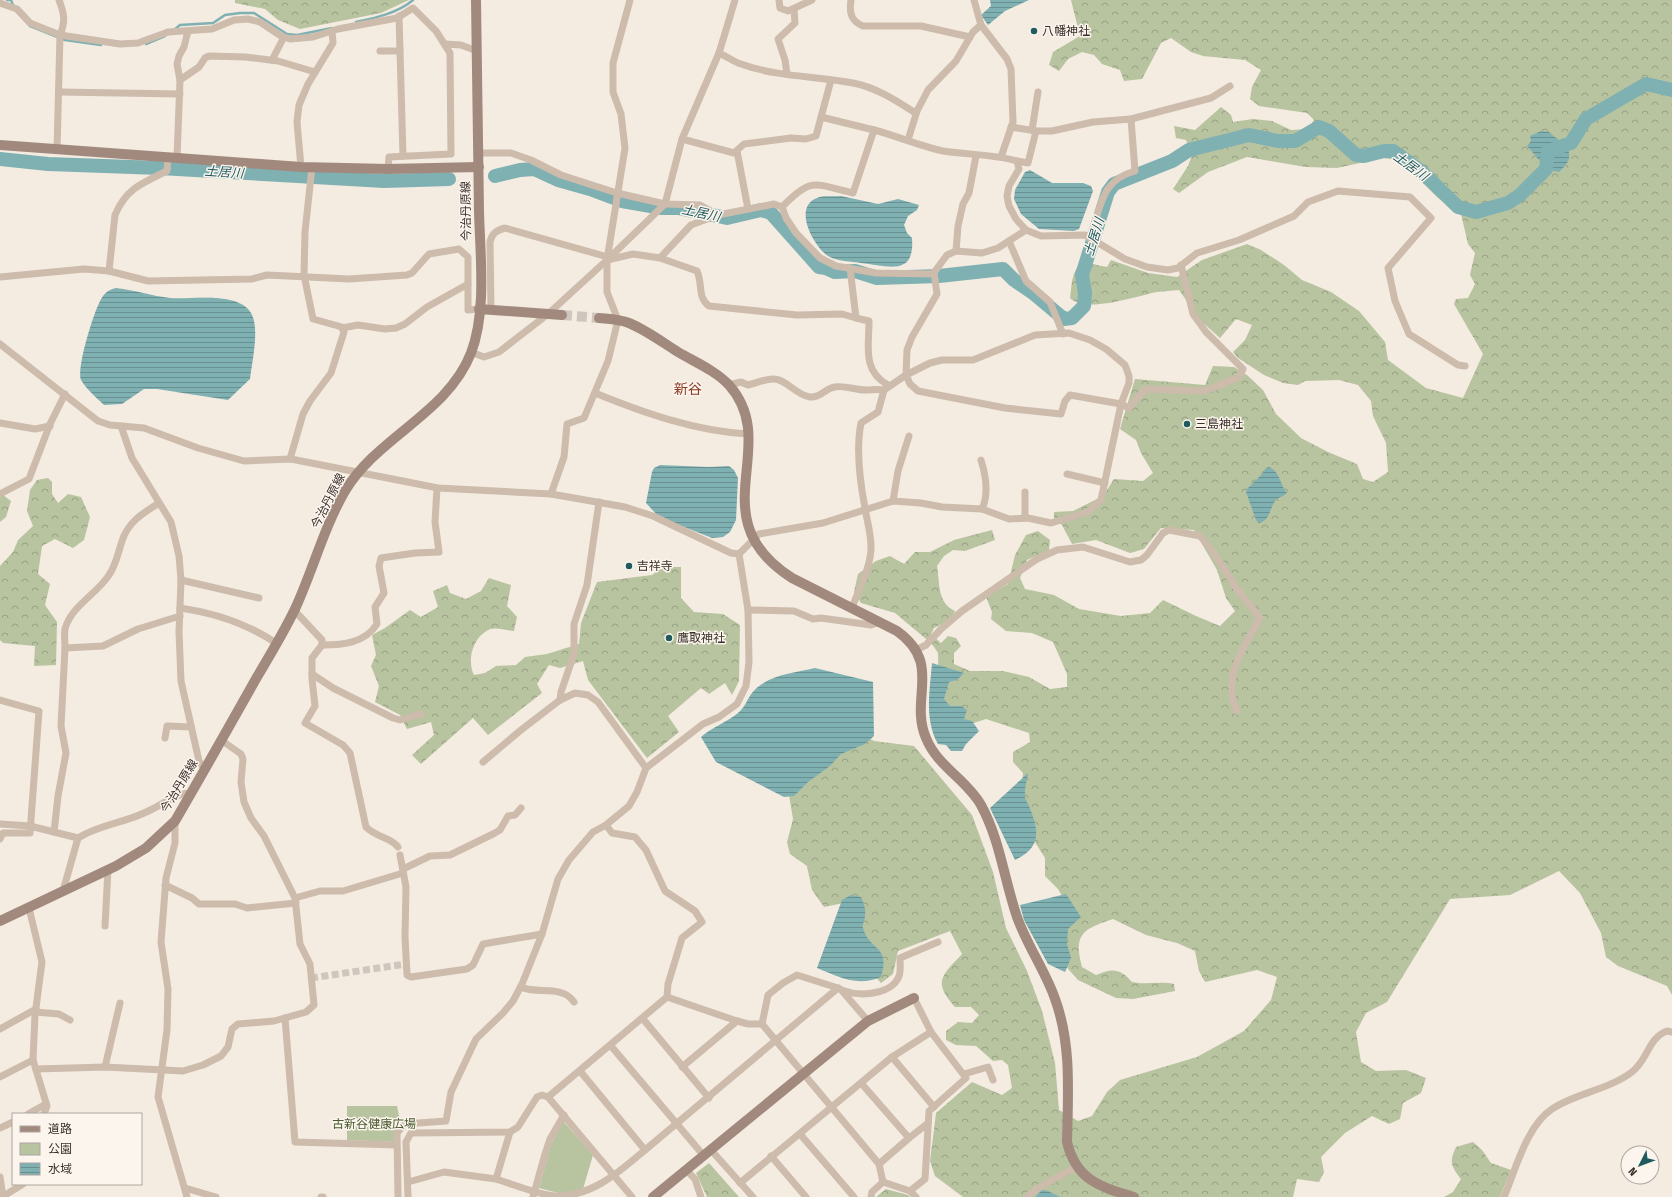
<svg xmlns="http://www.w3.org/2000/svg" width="1672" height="1197" font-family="'Fira Sans Condensed','Noto Sans JP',sans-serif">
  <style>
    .forest { fill: url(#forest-crowns) }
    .park { fill: #b8c4a0 }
    .water { fill: url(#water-rules) }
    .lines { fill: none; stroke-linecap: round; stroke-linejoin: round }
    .stream { stroke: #7fb0b2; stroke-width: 2.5 }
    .river { stroke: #7fb0b2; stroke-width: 14 }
    .street-tunnel { stroke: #cfc6bd; stroke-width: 7; stroke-dasharray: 7 3.5; stroke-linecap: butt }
    .secondary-tunnel { stroke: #cfc6bd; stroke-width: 10; stroke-dasharray: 10 5; stroke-linecap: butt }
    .street { stroke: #cdbbac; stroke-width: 7 }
    .secondary { stroke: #a18a7d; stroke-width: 10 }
    .poi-dot { fill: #1f5a5e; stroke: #fbf5ee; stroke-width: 1.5 }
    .labels { text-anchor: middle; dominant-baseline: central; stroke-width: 3; stroke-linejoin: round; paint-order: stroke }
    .poi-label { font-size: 12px; fill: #3b302b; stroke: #fbf5ee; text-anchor: start }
    .street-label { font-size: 12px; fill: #3b302b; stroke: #fbf5ee }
    .park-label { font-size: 12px; fill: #4a5a2e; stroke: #fbf5ee }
    .water-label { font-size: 13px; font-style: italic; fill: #1f5a5e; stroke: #fbf5ee }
    .quarter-label { font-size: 14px; fill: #8c3b22; stroke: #fbf5ee }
  </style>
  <defs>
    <pattern id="forest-crowns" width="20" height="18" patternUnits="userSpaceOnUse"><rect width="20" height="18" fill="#b8c4a0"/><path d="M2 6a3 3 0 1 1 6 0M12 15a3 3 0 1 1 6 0" fill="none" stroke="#97a083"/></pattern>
    <pattern id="water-rules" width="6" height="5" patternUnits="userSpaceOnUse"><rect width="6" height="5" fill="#7fb0b2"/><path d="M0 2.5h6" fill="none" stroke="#699091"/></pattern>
  </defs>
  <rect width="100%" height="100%" fill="#f4ebe1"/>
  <g class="forest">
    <path d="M235,0h174l-28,13 -81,16 -22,-9 -13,-11 -30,-6z"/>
    <path d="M1071,0h601v995l-5,-9 -49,-20 -12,-9 -5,-24 -21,-40 -21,-22 -49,24 -60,4 -63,103 -21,11 -10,19 5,30 15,9 30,-1 20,8 -5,15 -18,10 -3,16 -11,5 -17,-8 -27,17 -24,24 3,15 -5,10 -22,-3 -4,18h-330l-28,-21 -5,-15 6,-48 36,-31 30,13 10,-7 -4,-23 -6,-5 -9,1 -17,-15 -20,-1 -10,-5v-9l12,-9 14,1 7,-8 -8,-8h-16c-23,-26 -13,-31 7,-53l-12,-23 -52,20 -5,23 -12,9 -7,-8 -21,-74 -29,6 -12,-17 -5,-24 -17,-12 -3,-12 6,-23 -5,-30 71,-56 15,8 40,5 58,69 21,57 13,56 21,43 15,40 13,52 4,47 19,11 14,-5 15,-24 13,-12 77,-23 47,-26 27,-31 6,-23 -20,-7 -52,12 -6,-11 -4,-20 -18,-8 -31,-8 -33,-16c-30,10 -40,15 -31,48l14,8c16,-7 24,-7 36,7 14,3 28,-1 42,2l1,7 -42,8 -17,-1 -38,-18 -15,-17 2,-38 8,-10 -15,-26 -13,-13v-18l-12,-19 -12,-42 2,-24 -10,-11v-10l17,-10 -1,-9 -43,-14 -15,5 -24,-15 -8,-10 -1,-46 -6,-9 -37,-31 -34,-10 -7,-11 4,-18 18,-13 14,-5 14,8 11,-12h15l24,-12 38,-10 3,10 -30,11 -12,-1 -9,6 -7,10c3,17 0,37 18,45l-5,9 -16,8 -3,6 10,9 7,-7 8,2 5,8 -7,7v11l16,7h33l26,6 21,12 17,-2v-13l-14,-32 -21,-9 -26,-2 -15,-12 1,-7 -6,-15 22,-13 7,-29 11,-20 12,-4 12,9 -1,10 -22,10 -7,18 5,11 29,6 25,14 42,7 29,-3 13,-13 33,16 24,10 15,-15 -9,-13 -9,-28 -23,-40 -33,-2 -17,21 -14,4 -34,-13 -24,4 -10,-19 -8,-6v-7l19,-1 30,-15 11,-17 29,2 10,-8 -12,-20 -5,-13 -16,-11 15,-50 70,6 8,-19 21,1 13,8 16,15 13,24 25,24 27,14 29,12 6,15 10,3 15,-10 -2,-29 -13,-27 -2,-15 -13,-16 -19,-5 -34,1 -7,4 -15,-2 -19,-8 -26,-17 -5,-6 12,-12 7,-15 -16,-6 -16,19 -19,-17 -22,-31c-8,1 -15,1 -22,2 -21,4 -71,22 -87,6 2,-14 1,-26 12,-36l25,5 4,-7 37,13 29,4 25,-17 45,-16 14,6 23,15 18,15 29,12 28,19 26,31 3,18 38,28 37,10 20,-44 -29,-50 2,-5 12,-1 7,-14 -5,-9 5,-22 -7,-9 -7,-30 -24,-17 -28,-28 -13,-9 -13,-2 -46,10 -31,-1 -59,-10 -39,15 -29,21 -6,-4 15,-23 4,-11 -6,-15 -10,-2 -2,-12 21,4 26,-23 10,8 2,7 20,-3 19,2 19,9 17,-1 6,-9 -7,-7 -48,-7 -9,-7 2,-12 9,-17 -16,-10 -42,-4 -12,-4 -20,-14 -10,5 -19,36 -18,2 -4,-11 -18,-6 -8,-9 -12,-3 -14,7 -9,12 -10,-6 4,-13 27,-16z"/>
    <path d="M48,478l4,4v12l6,9 10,-9 13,3 9,20 -6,23 -11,8 -18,-9 -13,7 -4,28 12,10 -5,21 12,17 -1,43 -22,1 1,-20 -32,-3 -3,-3v-74l13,-14 5,-12 15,-14 -6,-15 3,-21 7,-10z"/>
    <path d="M3,495l8,6 -5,16 -6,5v-24z"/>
    <path d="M663,567h18v31l13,14 29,2 17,11 -1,56 -7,14 -7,-12 -16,11 -8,-6 -33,28 11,16 -32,26 -59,-78 -5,-19 -23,7 -11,-3 -12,19 5,9 -54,42 -15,-17 -52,46 -9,-9 22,-20 -3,-13 -24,7 -7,-14 -25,-13 4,-16 -8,-20 5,-11 -4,-20 13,-7 25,-18 11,7 17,-10 -5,-16 14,-6 3,8 16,6 15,-8 8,-13 22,7 -4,21 10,11 -3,14c-6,0 -17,-4 -23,-2 -17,5 -25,31 -17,46l11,-2 11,-7 20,-1 9,-8 22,-3 32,-10 2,-21 16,-41 55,-7z"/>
    <path d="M1473,1142l9,8 9,13 20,7 -11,27h-56l9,-5 8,-13c-10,-13 -12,-17 -5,-32z"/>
    <path d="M709,1163l30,34h-32l-11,-24z"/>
    <path d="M886,1189l22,6 2,2h-34z"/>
  </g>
  <g class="park">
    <path d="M347,1106h50l4,19 -7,17 -47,-2z"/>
    <path d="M563,1121l30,34 -10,34 -21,5 -23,-6 12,-43z"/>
  </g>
  <g class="water">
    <path d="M990,0h39l-24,11 -17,14 -7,-10 10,-9z"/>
    <path d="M1541,131l8,1 13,11 2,-1c9,14 6,20 -5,30l-11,-2 -21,-24 4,-5 -1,-5z"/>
    <path d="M1030,170l22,13h31l8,3 2,5 -14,38 -5,2 -35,-2 -18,-15 -7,-15 1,-9 10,-18z"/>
    <path d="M841,196l37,8 20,-5 21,6 -2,5 -9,6 -4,9 3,8 5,5c3,39 -24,28 -51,25 -10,-2 -23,-1 -33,-7 -14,-9 -36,-49 -11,-58 6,-3 17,-1 24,-2z"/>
    <path d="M116,288c19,2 36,8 54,10 21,2 68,-7 81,15 9,15 1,49 -1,66l-22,21 -71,-11h-13l-22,15 -18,1c-7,-7 -18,-16 -23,-25 -5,-11 14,-74 22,-84 4,-5 8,-7 13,-8z"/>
    <path d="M660,465l49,2 20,-1 5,4 4,8 -2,42 -6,12 -7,5 -11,1 -53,-21 -13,-14 6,-31 2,-4z"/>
    <path d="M1269,467c11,4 11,18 18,26 -4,4 -8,4 -11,7 -7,8 -5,20 -17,23l-3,-3 -10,-28 1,-3 16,-16 3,-5z"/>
    <path d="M932,663l32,10 -7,7 -8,2 -5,17 6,7h11l6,4 -3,9 8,2 7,10 -13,13 -4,7h-11l-5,-6 -8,-1c-14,-25 -8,-54 -6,-81z"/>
    <path d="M815,668l58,14 1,54 -9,8 -24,10 -11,12 -22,16 -14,14 -10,1 -68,-35 -15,-25c11,-10 25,-14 37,-24 8,-7 8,-12 14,-20 14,-18 42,-20 63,-25z"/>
    <path d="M1028,773c-1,7 -4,17 -3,24 0,3 3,6 4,9 10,25 13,41 -14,54l-25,-52z"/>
    <path d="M1066,894l15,23 -13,12 -1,15 4,14 -6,14 -17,-8 -24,-44 -4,-15z"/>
    <path d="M851,895l10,2c3,6 5,12 4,19 0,4 -3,8 -2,12 7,24 28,17 18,49 -25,10 -41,0 -64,-9l25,-68z"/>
    <path d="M1042,1190l6,1 12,6h-25z"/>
  </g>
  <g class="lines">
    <g class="stream">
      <path d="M7,0h4l2,5"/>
      <path d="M356,22c19,-4 42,-9 57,-22"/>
      <path d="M30,26l35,14 36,5"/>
      <path d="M174,30l6,-5 33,-2 12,-8 15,-2h14l33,21 10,1 35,-7"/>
      <path d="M146,44l19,-8"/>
    </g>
    <g class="river">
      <path d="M0,159l48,5 112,4 224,13 65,-2"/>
      <path d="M495,176l25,-6 14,-1 24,11 32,9 32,12 40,7h16l49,10 34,-8 10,3 48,54 7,1 9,4 20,-1 22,7 62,-2 64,-7 11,11 19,13 31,26 8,-1 12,-12 1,-13 -3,-18 26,-83 6,-8 58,-23 17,-11 60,-15 29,6h17l24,-14 10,4 27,24 8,1 20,-5h9l29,21 36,35 18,5 32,-9 12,-8 26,-26 2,-18 23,-8 15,-24 60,-35 26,6"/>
    </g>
    <path class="street-tunnel" d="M311,978l95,-14"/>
    <path class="secondary-tunnel" d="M562,315l37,3"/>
    <g class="street">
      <path d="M779,0l1,8 8,3 24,-11"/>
      <path d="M851,0c-2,13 0,21 12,26h58l49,11"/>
      <path d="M974,0l7,25 26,34 4,10 2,53 -12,35"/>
      <path d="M0,3l17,6 13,14 30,12 60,9 18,-1 30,-11 44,-3 22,-9 14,-1 12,3 21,14 9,3 23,-2 25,-8 59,-11 16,-10 23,23 14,22 1,101 -62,3 -1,12"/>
      <path d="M399,16l4,140"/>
      <path d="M445,44l16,1 16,6"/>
      <path d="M380,51h20"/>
      <path d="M719,53c7,3 15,9 22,11 36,13 75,12 112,19 22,4 42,17 61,29l3,-1 11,-21 28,-29 17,-29 8,-7"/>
      <path d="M272,60l12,-23"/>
      <path d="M787,74l-2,-14 -7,-21 17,-16 -1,-14"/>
      <path d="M180,80l-3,-16 2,-8 5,-9 4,-16"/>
      <path d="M59,92l121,2"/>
      <path d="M821,117l53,13"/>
      <path d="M1131,119l80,-21 19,-12"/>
      <path d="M1011,127l25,4h16l41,-9 38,-3 4,52c-36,10 -33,37 -46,67"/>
      <path d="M1032,130l6,-38"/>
      <path d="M682,139l52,14 10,-9 47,-6 15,1 10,-3 15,-56"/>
      <path d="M908,140l9,-29"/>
      <path d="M57,150l3,-115c6,-14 4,-22 -1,-35"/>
      <path d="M737,151l11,58"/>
      <path d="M479,153h32l20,7 30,15 56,18 48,11 35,1 18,10"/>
      <path d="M177,158l3,-78 19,-13 6,-9 4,-2 36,1 33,4 37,11"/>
      <path d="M1017,161l11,2 8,-32"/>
      <path d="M301,167l-4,-45 2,-17 9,-21 25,-41 -1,-12"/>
      <path d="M782,207c30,-31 32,-23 71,-14l21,-63c23,6 46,16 69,21 25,4 51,3 74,10l2,8 -10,17 -2,10 2,10 7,13 10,11 15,6 44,-1 40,24 22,8 21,3 10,-2 19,-15 42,-13 55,-24 14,-14 30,-11 72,6 21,21 -43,50 7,33 14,33 49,31 7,1"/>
      <path d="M782,207l4,11 10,15 24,25 16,8 40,7 57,1 14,-19 9,-4 26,2 16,-5 28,-18"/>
      <path d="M1009,241l17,40 24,21 13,32"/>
      <path d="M956,251l2,-25 5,-22 6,-11 7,-37"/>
      <path d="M660,258l37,13c6,13 0,26 12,35l88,9 45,-1 14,4"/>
      <path d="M607,260l26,-6 27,4 31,-33 27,-10 56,-11 8,3"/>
      <path d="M850,268l6,50 13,3c0,25 -7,50 19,64"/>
      <path d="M109,271l6,-56c11,-26 27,-32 52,-44l1,-13"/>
      <path d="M0,277l84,-8 25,2 39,10 104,-2 15,-4 82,4 58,-4 5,-2 17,-19 30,-5 9,8v27"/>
      <path d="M491,310l-1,-68c2,-9 7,-12 15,-14l103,29"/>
      <path d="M342,328l16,-3 27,4 11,-1 9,-4 22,-17 41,-23v26l11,-1"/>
      <path d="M0,344l98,77 12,4 34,3 54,20 46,13 47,-2 147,29 113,6 74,13 28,9 78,37 8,1 20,-20 64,-11 70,-22 28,2 21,4 40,2 27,10 19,-1 23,5 37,-11 13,-12 20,-96 -51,-9 -5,6 -4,13 -56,-6 -87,-17 -8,-7 -4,-9 24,-12 12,-3h31l62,-25 34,-2 21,7 16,9 19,16 4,11v7l-8,21 8,4 16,-19 60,2 34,-14 4,-8 -37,-37 -13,-18 -12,-49"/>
      <path d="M471,352l13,5 15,-5 49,-38 59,-54 18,-112 -4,-34 -8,-22v-29l17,-63"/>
      <path d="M728,385l13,-3 7,3c9,-2 18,-7 27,-6 12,1 21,16 35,18 11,1 15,-9 25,-10 10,-2 20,3 31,3 6,0 11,-1 18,0"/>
      <path d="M595,393c49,20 100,38 153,41"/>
      <path d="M0,423l35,6 15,-3"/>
      <path d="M121,426l11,32 39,64 8,34 2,24 -2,52 2,49 18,80 6,9"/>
      <path d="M290,459l13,-45 7,-13 21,-28 13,-41 -2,-5 -29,-8 -9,-44 1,-43 7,-65"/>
      <path d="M981,460c5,16 8,34 1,49"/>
      <path d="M1067,474l38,9"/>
      <path d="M0,494l29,-15 21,-55 15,-30"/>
      <path d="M551,494l13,-37 3,-33 17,-6 24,-57 10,-41 -11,-28v-32l58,-56 17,-65 37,-86 16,-53"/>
      <path d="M893,501l5,-30 11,-35"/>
      <path d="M159,503c-16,10 -31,19 -37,38 -4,12 -6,24 -13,34 -12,19 -38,31 -44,54 -1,6 0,13 0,19l38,-2 35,-17 42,-13"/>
      <path d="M1025,518v-26"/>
      <path d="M181,580l78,18"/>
      <path d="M180,608c36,5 66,15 96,35"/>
      <path d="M852,608c7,-20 19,-41 19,-61 0,-14 -4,-26 -6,-39 -5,-26 -9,-60 -4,-85l17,-11 6,-22 22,-15 1,-25 5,-13 25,-43 -3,-22"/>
      <path d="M294,610l28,30v5l-10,13v21l3,27 -10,17 38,22 7,8 16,74c11,11 25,10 32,20"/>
      <path d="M748,610l46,1 19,8 8,-1 50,7 9,-3"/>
      <path d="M322,645c21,0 43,-2 55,-21l-2,-17 9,-14 -5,-27 2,-8 34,-5 24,-1 -4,-30 2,-34"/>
      <path d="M916,650l10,-5 15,-16 21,-18 75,-52 20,-9 26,-3 47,15 11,-2 6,-5 16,-22 6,-3 31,6 11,13 24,37 25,32c-16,28 -39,61 -23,93"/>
      <path d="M312,674l21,14 60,30 7,2 21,-6"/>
      <path d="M0,700l39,11 -9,122h-27l-3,6"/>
      <path d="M560,700l1,-8 13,-38v-30l13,-39 12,-83"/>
      <path d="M165,738l2,-12 24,1"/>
      <path d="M483,762l38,-32 39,-30 15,-7 13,2 10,7 48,66"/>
      <path d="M175,821v22l-9,35 -5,64 7,47 -1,41 -9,67 29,100"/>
      <path d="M0,824l30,2 48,12 -15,53"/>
      <path d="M54,832l4,-36 8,-43 -5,-27 4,-78"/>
      <path d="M78,838c20,-13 45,-15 66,-25 19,-8 26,-17 48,-21"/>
      <path d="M400,855l6,32 -1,50 2,38 4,2 56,-8 6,-4 10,-21 59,-10"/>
      <path d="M403,869l27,-13 20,-1 43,-21 7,-4 8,-14 7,-1 6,-7"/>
      <path d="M165,885l27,13 7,6h36l12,4 49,-5"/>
      <path d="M295,898l25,-7h23l60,-18"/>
      <path d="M29,908l13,54 -7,53 -2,45 14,46 -3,8"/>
      <path d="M105,926l3,-57"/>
      <path d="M521,987c16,8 41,-3 53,15"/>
      <path d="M843,992l25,29"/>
      <path d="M667,997l70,24 11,3h14l117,140 4,18 -11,10 -1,5"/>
      <path d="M35,1012l24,2 11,6"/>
      <path d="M285,1018l10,124 101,3"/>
      <path d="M643,1019l66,79"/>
      <path d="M762,1024l6,-29 15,-12 14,-8 41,13c15,10 54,8 61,-12 2,-4 1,-13 1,-18l38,-16"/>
      <path d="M0,1029l36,-20"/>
      <path d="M611,1046l93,110"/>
      <path d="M892,1057l39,-25"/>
      <path d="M105,1067l15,-64"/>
      <path d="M682,1067l55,-46"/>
      <path d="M36,1069l69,-2 78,4 20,-6 18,-9 7,-9 4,-18 6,-5 36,-3 32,-9 8,-7 -4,-41 -10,-20 -5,-46 -31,-62 -13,-18 -7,-16 -3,-20 2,-23 -2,-5 -20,-14"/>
      <path d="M964,1074l24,-7 5,13"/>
      <path d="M0,1077l33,-17"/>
      <path d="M861,1083l48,55 -30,26"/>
      <path d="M548,1097l119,-100 1,-13 14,-46 20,-16 -7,-11 -30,-20 -19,-41 -11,-13 -23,-4 -6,-8"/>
      <path d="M28,1114l18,-10"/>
      <path d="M0,1128l13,-6"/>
      <path d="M800,1134l54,63"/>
      <path d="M909,1138l18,-14"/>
      <path d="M645,1150l193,-162"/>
      <path d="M711,1150l42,47"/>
      <path d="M771,1156l35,41"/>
      <path d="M686,1170l9,9 6,18"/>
      <path d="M0,1177l3,20"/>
      <path d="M496,1179c19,6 40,15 59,17 37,1 64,-24 90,-46l-65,-79"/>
      <path d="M408,1182l36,-10 52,7 14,-47"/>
      <path d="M883,1182l27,9 6,6"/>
      <path d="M740,1183l152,-126 42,50"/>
      <path d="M185,1188l31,9"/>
      <path d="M910,1191l15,-12 4,-68 37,-33 -35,-46 -17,-34"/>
      <path d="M2,1197l21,-13"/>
      <path d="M321,1197h2"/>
      <path d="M398,1197l-1,-64 8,-9 41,-3 5,-29 25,-53 27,-26 10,-12 9,-17 20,-50 16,-55 11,-19 24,-28 13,-7 23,-19 8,-14 9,-24 57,-44 16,-7 18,-13 9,-18 3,-24 -1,-52 -9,-56"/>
      <path d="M408,1197l-2,-55 5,-9 99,-1 8,-5 19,-30 5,-2 6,2 84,100"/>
      <path d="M533,1197l12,-43 5,-15 14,-24"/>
      <path d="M1027,1197l11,-9 38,-21"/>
      <path d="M1504,1197c11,-26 23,-72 48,-88 24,-16 56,-19 80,-37 16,-12 16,-34 35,-41l5,1"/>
    </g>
    <g class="secondary">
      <path d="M0,145l301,22 87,2 91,-2"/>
      <path d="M479,309l83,6"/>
      <path d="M599,318c10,1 20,1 30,5 17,7 33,19 49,29 17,10 38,19 51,33 54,61 -31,133 63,193l105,53c46,33 12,67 29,107 11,28 41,42 55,67 19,35 23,74 36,112 10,28 27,52 37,79 18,47 14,97 13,146 9,38 33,45 67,55"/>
      <path d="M0,921l116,-55 30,-18 29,-27c28,-48 55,-96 82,-144 13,-22 27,-45 38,-68 18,-39 29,-82 50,-118 33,-55 102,-77 126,-138 16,-42 9,-98 8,-142 -1,-70 -2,-141 -3,-211"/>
      <path d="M653,1197l215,-176 46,-23"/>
    </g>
  </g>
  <g class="poi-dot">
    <circle cx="1034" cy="31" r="4"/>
    <circle cx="1187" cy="424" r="4"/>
    <circle cx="629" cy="566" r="4"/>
    <circle cx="669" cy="638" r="4"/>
  </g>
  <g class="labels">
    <g class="poi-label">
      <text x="1042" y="31">八幡神社</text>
      <text x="1195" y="424">三島神社</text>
      <text x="637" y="566">吉祥寺</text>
      <text x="677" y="638">鷹取神社</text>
    </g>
    <g class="street-label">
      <text transform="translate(466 211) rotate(-91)">今治丹原線</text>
      <text transform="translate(328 501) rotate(-63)">今治丹原線</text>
      <text transform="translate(179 786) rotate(-59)">今治丹原線</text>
    </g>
    <g class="park-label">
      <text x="374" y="1124">古新谷健康広場</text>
    </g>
    <g class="water-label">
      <text transform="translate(1411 166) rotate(36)">土居川</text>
      <text transform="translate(224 172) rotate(4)">土居川</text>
      <text transform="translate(701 213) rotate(12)">土居川</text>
      <text transform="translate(1094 237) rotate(-73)">土居川</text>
    </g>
    <g class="quarter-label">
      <text x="688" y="389">新谷</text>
    </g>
  </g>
  <rect x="12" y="1113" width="130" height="72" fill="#fbf5ee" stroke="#aea6a0"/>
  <rect x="20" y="1126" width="20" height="6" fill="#a18a7d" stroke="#aea6a0"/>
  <text x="48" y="1133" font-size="12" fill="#3b302b">道路</text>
  <rect x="20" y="1143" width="20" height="12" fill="#b8c4a0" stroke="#aea6a0"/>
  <text x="48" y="1153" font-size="12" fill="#3b302b">公園</text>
  <rect x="20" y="1163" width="20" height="12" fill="url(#water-rules)" stroke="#aea6a0"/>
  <text x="48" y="1173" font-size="12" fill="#3b302b">水域</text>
  <g transform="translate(1640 1165) rotate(228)"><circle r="19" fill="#fbf5ee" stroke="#aea6a0"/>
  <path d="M0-3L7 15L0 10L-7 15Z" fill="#1f5a5e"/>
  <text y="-6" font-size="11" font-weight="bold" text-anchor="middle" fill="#3b302b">N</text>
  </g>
</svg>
